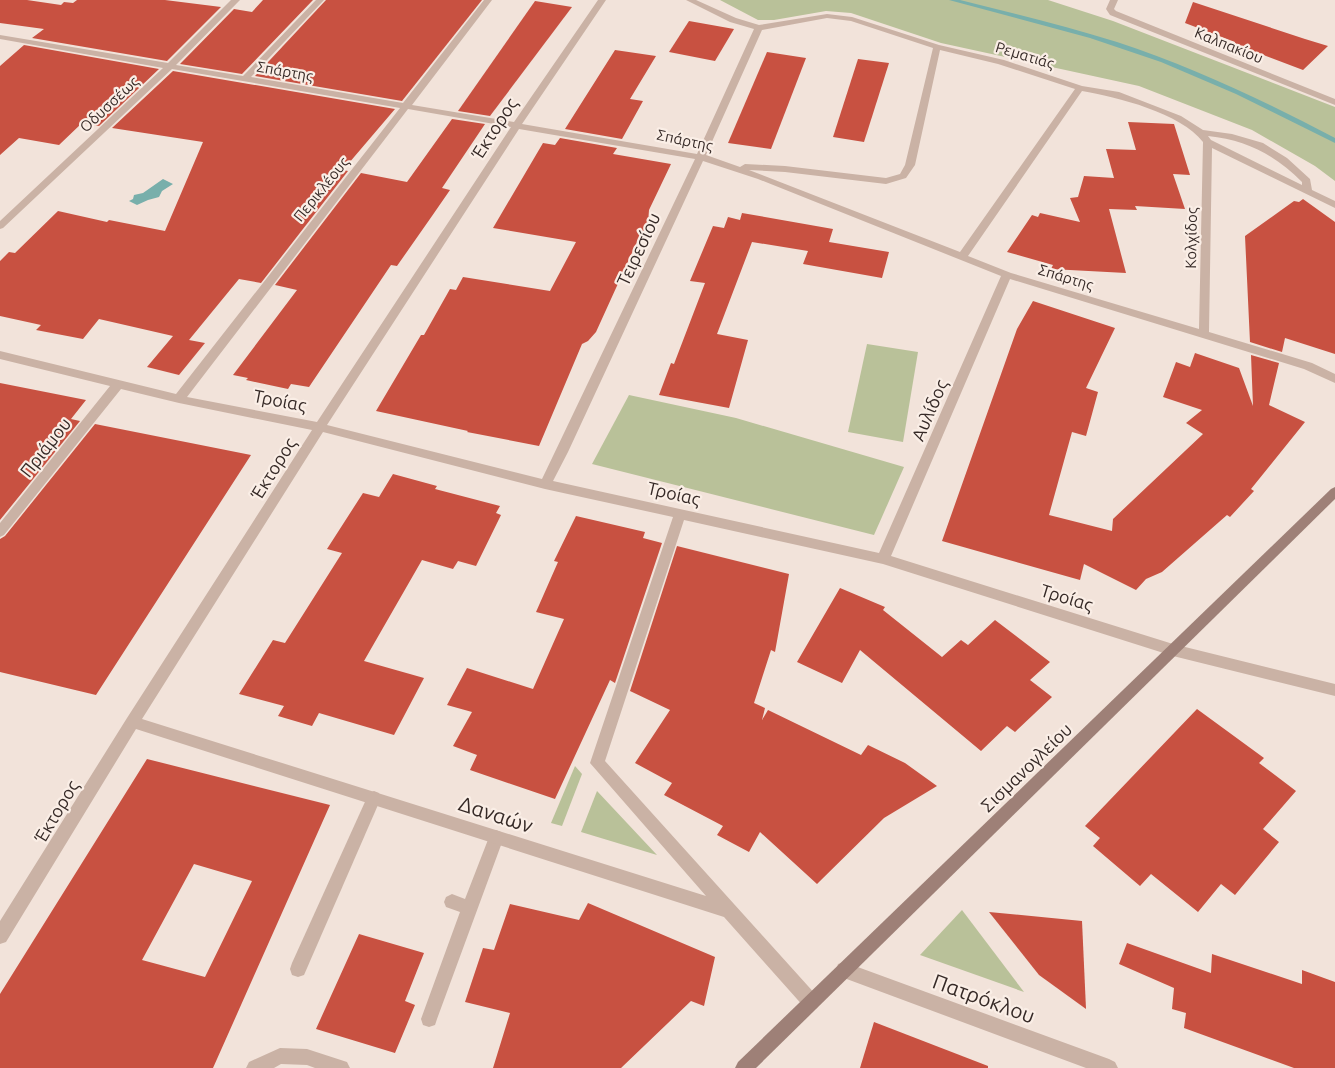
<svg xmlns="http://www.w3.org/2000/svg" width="1335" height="1068" font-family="Ubuntu,sans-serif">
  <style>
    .green { fill: #b9c199 }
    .water { fill: #78afab }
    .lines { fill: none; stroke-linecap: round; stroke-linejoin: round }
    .stream { fill: #78afab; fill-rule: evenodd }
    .building { fill: #c85141; fill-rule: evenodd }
    .lane { fill: #cab2a5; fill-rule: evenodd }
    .street { fill: #cab2a5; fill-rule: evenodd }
    .secondary { fill: #9e8077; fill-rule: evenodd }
    .labels { text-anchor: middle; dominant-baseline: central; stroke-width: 4.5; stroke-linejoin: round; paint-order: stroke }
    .far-street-label { font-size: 15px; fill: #362a27; stroke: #faeee6 }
    .street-label { font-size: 18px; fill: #362a27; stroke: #faeee6 }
    .near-street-label { font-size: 21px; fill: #362a27; stroke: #faeee6 }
  </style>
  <rect width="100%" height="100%" fill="#f2e3da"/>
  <g class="green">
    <path d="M720,0h328l65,21 222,86v74l-20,-15 -63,-36 -113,-44 -198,-43 -90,-30 -25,-2 -52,9h-16z"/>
    <path d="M867,344l51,8 -15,90 -55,-10z"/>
    <path d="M629,395l107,23 168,49 -30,68 -282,-71z"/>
    <path d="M575,766l7,8 -20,52 -11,-3z"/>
    <path d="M597,791l60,64 -76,-23z"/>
    <path d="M962,910l62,82 -104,-37z"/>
  </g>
  <path class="water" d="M163,179l10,5 -11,7 -3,6 -11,3 -11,5 -8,-4 4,-2 1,-4 9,-2z"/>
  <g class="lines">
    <path class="stream" d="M949,0h11c52,13 105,26 157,42 76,25 148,59 218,96v5l-99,-49 -75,-32 -71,-24z"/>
  </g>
  <g class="building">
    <path d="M0,0h27l34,5 3,-3 9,1 4,-3h88l56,7 -54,54 -135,-23 12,-9 -44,-6z"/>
    <path d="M263,0h50l-71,74 -62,-10 54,-55 18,3z"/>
    <path d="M326,0h156l-80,101 -147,-25z"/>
    <path d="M535,1l37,6 -82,109 -32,-5z"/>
    <path d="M1193,2l112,37 23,7 -25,24 -69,-26 1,-2 -50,-19z"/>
    <path d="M689,21l45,8 -19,32 -46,-9z"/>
    <path d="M24,45l135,24 -60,57 -17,-3 -23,22 -40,-7 -19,17v-89z"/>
    <path d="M615,50l41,6 -26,43 13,2 -21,38 -57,-10z"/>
    <path d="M767,52l39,6 -35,91 -43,-6z"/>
    <path d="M858,59l31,4 -25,79 -31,-5z"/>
    <path d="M173,71l222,38 -52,61 5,1 -87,112 -22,-4 -50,61 16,3 -26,32 -32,-8 26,-31 -74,-17 -16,20 -47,-9 5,-5 -41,-9v-55l9,-9 6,1 43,-42 49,11 2,-2 56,11 38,-89 -91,-14z"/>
    <path d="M452,119l33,5 -43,64 8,2 -18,26 -35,50 -6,-1 -82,122 -18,-3 -3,5 -42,-9 2,-2 -15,-3 64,-85 -22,-5 86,-112 46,9z"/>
    <path d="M1128,122l46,2 16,51 -17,-1 12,35 -50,-3 2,4 -28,-1 17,64 -75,-4 2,-4 -46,-13 25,-37 6,2 2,-4 40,9 -10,-24 8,-1 6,-21 30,2 -8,-29 30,1z"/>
    <path d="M560,138l57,10 -4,6 58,10 -22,46 -1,13 -12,21 -40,88 -8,9 -6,3 -43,102 -72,-14 1,-1 -92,-20 45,-76h3l26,-46 6,1 7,-13 87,14 26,-49 -83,-14 50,-85 12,2z"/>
    <path d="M1303,199l32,23v132l-50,-16 -3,14 -32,-10 -5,-106 49,-35 5,1z"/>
    <path d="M742,213l91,16 -4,13 60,10 -7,26 -79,-14 5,-13 -56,-9 -35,92 31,6 -19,68 -70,-13 12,-32 3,1 31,-81 -15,-2 23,-55 11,2 4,-11 12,3z"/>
    <path d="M1033,301l82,27 -29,60 12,4 -12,44 -14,-4 -23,83 63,16 1,-12 90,-85 -17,-11 16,-13 -39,-13 13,-35 14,5 5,-14 44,15 14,38 -2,-51 28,8 -10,42 36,17 -54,67 3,2 -24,26 -3,-2 -65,57 -16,7 -10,11 -52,-26 -4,16 -138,-39 75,-212z"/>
    <path d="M0,383l86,17 -15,19 9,2 -80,99z"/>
    <path d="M95,424l156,31 -155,240 -96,-23v-133l5,-3z"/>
    <path d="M393,474l44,12 -2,3 65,17 -4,7 5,2 -25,51 -18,-5 -5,8 -31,-9 -58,101 60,17 -30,57 -75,-22 -7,13 -34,-10 6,-10 -45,-12 34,-54 12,3 57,-90 -15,-4 36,-56 16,4z"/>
    <path d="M576,516l69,16 -2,6 19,5 -47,140 -5,-3 -55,119 -85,-29 7,-15 -24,-9 19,-34 -25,-7 20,-37 66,21 31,-70 -28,-7 22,-50 -4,-1z"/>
    <path d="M677,546l112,28 -14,78 -4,-2 -17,53 11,5 -3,12 6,-10 93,45 7,-10 37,18 32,23 -53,32 -67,66 -57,-52 -11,20 -32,-17 6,-9 -59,-31 8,-12 -37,-20 35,-53 -40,-19z"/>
    <path d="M840,588l45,19 -2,3 59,47 19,-17 7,5 27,-25 55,42 -20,18 22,17 -37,35 -8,-6 -26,25 -121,-101 -18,33 -45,-21z"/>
    <path d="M1197,709l67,49 -5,5 37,28 -33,38 16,13 -44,53 -14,-11 -23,28 -47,-38 -11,12 -47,-40 7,-8 -15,-12z"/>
    <path d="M147,759l183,46 -117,263h-213v-74zM194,864l58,17 -47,96 -63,-17z"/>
    <path d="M588,903l127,54 -11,49 -13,-5 -70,67h-128l17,-55 -45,-11 18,-54 11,2 16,-46 69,16z"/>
    <path d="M989,912l93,9 4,88 -47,-34z"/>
    <path d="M359,934l65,19 -19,48 10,4 -20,48 -79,-24z"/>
    <path d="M1127,943l84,30 1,-19 90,30v-14l33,12v86h-41l-110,-40 2,-15 -14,-4 2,-21 -55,-24z"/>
    <path d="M874,1022l114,44v2h-128z"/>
  </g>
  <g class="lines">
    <g class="lane">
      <path d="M374,791l5,2 2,5 -77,177 -6,2 -6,-2 -2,-6 2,-6 77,-170z"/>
      <path d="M496,830l5,2 3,5 -67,182 -2,6 -6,2 -6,-2 -2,-6 39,-107 -14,-5 -2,-5 2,-5 6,-3 13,5 26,-67z"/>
    </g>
    <g class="street">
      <path d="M231,0h9l-64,65 67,11 73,-76h8l-73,77 152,26 81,-103h8l-80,105 102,17 84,-122h8l-84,124 175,30 57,-125 -24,-7 -44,-22h10l40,18 23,7 68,-11 25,3 87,28 65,15 78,26 37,6 62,24 22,14 29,4 31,9 24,15 23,21 2,11 23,11v7l-123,-60 -3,184 103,31 23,11v9l-31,-14 -294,-90 -119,277 282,88 162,40v12l-162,-40 -290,-92 -199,-44 -79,241 212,235 2,6 -2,6 -6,2 -6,-2 -81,-91 -588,-188 -130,213 -6,2v-23l127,-203 185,-288 -133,-27 -58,-14 -117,146 -4,2v-14l110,-137 -110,-27v-8l176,43 224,-286 -228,-39 -169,159 -3,1v-8l163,-153 -163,-29v-4l168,28zM827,18l24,3 82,27 -28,117 -5,9 -14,4 -101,-12 -40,-2 -5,3 -34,-12 56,-125zM940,50l58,14 77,25 -115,163 -211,-82 36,2 101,12 20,-6 9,-13zM1082,91c35,6 99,22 121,51l-4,187 -188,-56 -43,-17zM408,109l103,18 -194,295 -130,-25zM519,129l176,30 -153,320 -215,-54zM1208,136c39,4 67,19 94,46v3l-91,-45zM703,161l55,18 243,97 -122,277 -326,-72 15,-29zM323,432l222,57 128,28 -83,246 116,133 -564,-177z"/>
      <path d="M1110,0h8l-4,9 2,2 219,88v6l-225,-90 -4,-6z"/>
      <path d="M844,962l265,97 6,3 3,6h-32l-242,-90 -6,-2 -2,-6 2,-6z"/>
      <path d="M280,1048l27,1 40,13 3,6h-35l-8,-3 -26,-1 -7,4h-28l3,-6z"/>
    </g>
    <path class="secondary" d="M1335,487v12l-579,569h-21l3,-6 593,-573z"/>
  </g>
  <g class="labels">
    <g class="far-street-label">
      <text transform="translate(1229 45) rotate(22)">Καλπακίου</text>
      <text transform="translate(1025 55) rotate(17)">Ρεματιάς</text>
      <text transform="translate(285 71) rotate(10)">Σπάρτης</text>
      <text transform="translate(109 104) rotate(-43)">Οδυσσέως</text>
      <text transform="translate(685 140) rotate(12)">Σπάρτης</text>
      <text transform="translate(321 189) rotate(-51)">Περικλέους</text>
      <text transform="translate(1191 238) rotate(-89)">Κολχίδος</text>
      <text transform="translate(1066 277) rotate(17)">Σπάρτης</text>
    </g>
    <g class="street-label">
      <text transform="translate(494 128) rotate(-57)">Έκτορος</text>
      <text transform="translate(638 249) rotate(-65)">Τειρεσίου</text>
      <text transform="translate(280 400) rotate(11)">Τροίας</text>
      <text transform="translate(929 410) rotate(-67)">Αυλίδος</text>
      <text transform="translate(45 447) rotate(-52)">Πριάμου</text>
      <text transform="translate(273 468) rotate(-58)">Έκτορος</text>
      <text transform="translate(674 493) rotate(13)">Τροίας</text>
      <text transform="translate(1067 597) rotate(17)">Τροίας</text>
      <text transform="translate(1026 767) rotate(-44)">Σισμανογλείου</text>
      <text transform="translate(56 811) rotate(-59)">Έκτορος</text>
    </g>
    <g class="near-street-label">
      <text transform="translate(496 814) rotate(18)">Δαναών</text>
      <text transform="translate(984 998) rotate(20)">Πατρόκλου</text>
    </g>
  </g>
</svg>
